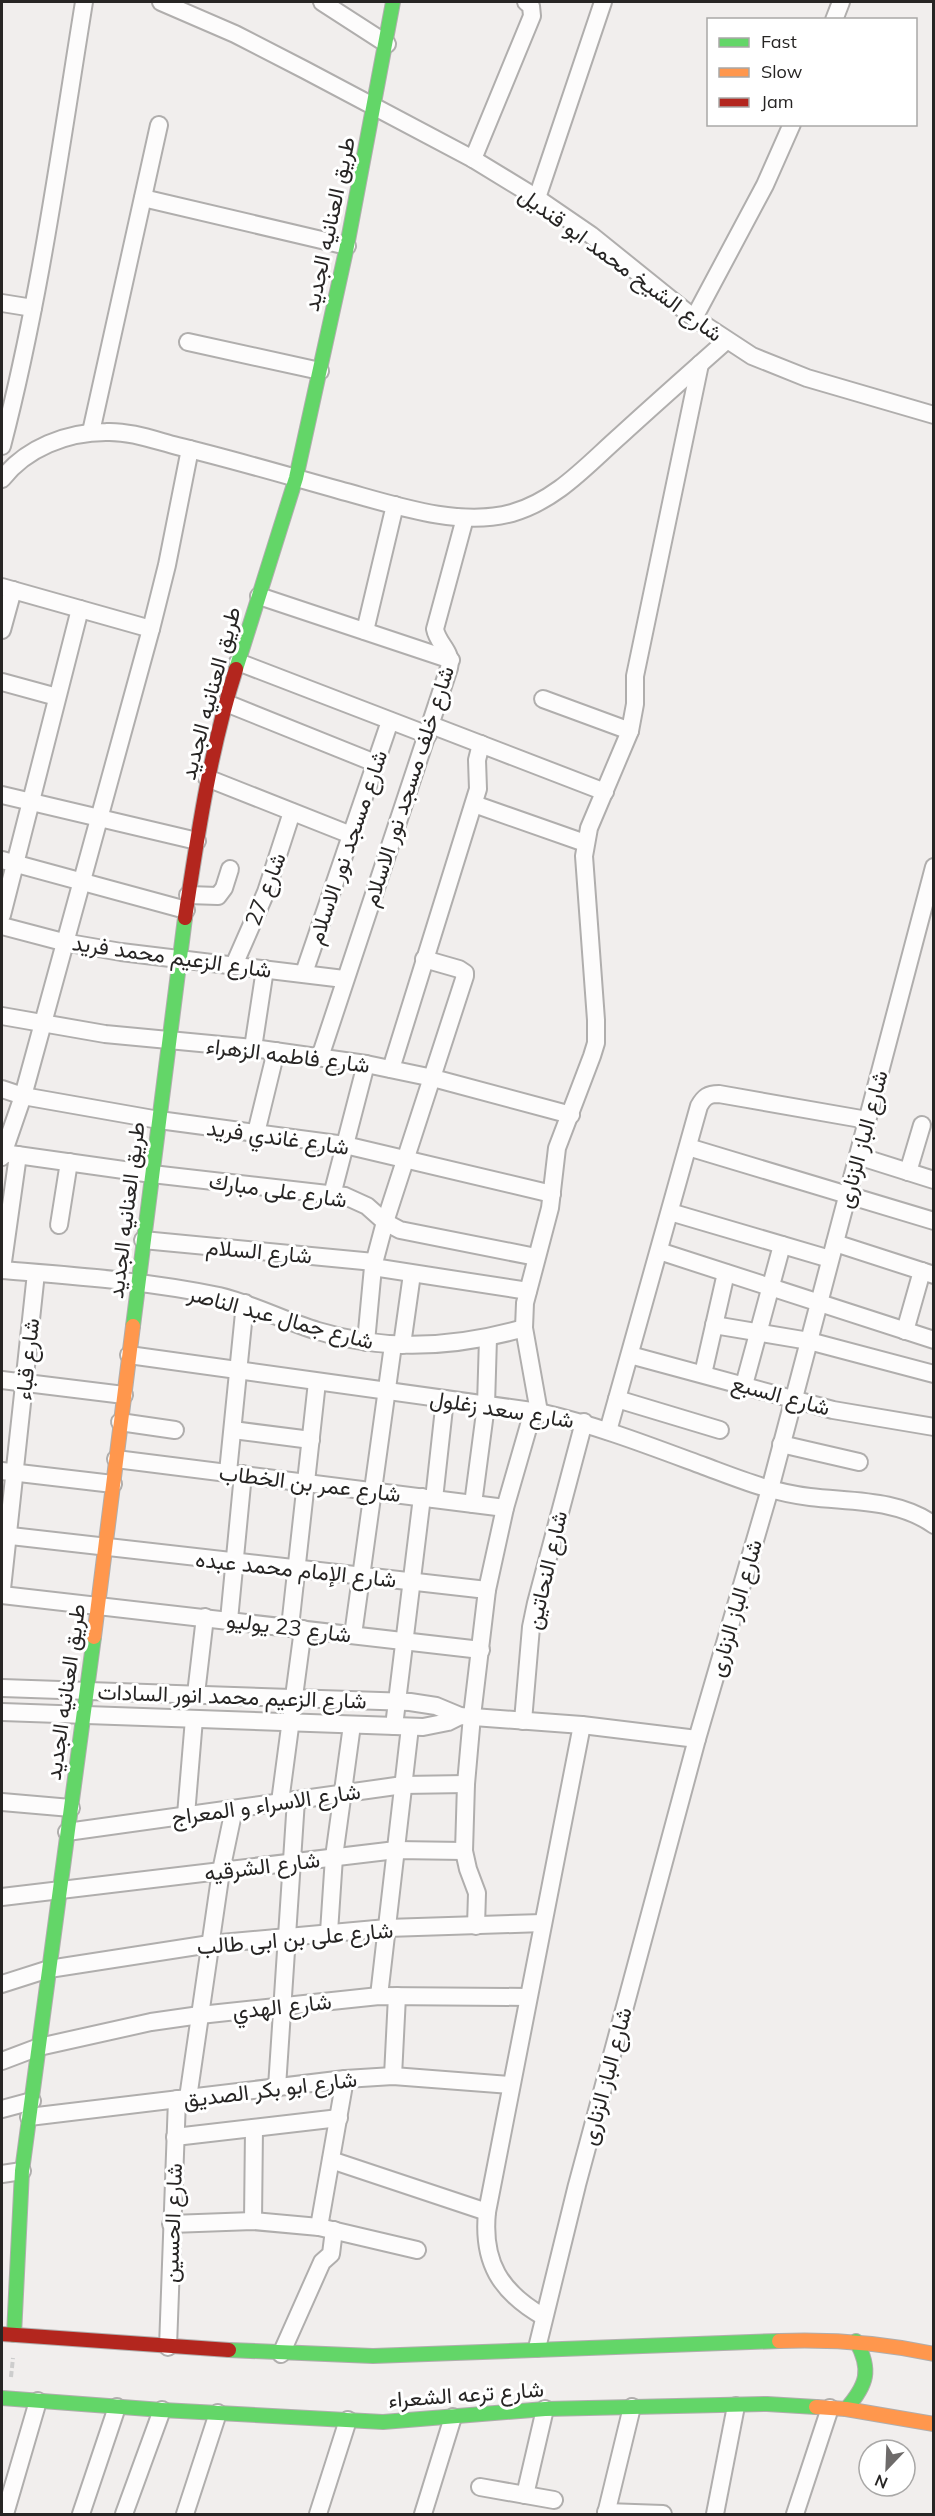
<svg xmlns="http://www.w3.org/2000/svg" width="935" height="2516" font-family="Mulish,Vazirmatn,sans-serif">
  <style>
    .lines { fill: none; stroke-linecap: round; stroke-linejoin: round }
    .street-casing { stroke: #b0aead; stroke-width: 20 }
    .fast-casing { stroke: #b0aead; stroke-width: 16 }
    .slow-casing { stroke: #b0aead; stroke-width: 16 }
    .jam-casing { stroke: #b0aead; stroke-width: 16 }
    .path { stroke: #cdcdcd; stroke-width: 4; stroke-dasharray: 6 3; stroke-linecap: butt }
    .street { stroke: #fdfcfc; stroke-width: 16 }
    .fast { stroke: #63d668; stroke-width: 14 }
    .slow { stroke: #ff974d; stroke-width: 14 }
    .jam { stroke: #b3261e; stroke-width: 14 }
    .labels { text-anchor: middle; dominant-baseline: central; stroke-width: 6; stroke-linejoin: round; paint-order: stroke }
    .street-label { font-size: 22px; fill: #272524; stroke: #fff }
  </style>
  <rect width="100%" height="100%" fill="#f1eeed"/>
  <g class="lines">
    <defs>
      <g id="street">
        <path d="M161,2l74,32 70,36 168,89 64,39 54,37 103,83 58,38 55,22 127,37"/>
        <path d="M322,2l65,42"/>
        <path d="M834,20l7,-18"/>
        <path d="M473,159l59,-143 -1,-10 -5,-4"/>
        <path d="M143,198l204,48"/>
        <path d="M537,198l66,-196"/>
        <path d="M2,303l31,5"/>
        <path d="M694,318l71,-133 27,-61"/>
        <path d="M188,342l132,29"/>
        <path d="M91,432l68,-307"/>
        <path d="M2,446c38,-146 58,-296 82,-444"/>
        <path d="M2,479c24,-31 65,-47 104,-47 24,-1 48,8 71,14 54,13 108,29 162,44 52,14 119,38 173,23 45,-13 75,-48 109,-78 35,-32 70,-63 105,-94"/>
        <path d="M2,587l149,42"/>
        <path d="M259,596l192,64"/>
        <path d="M2,630l11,-40"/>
        <path d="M365,631l30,-126"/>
        <path d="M238,662l190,73"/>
        <path d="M2,682l55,15"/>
        <path d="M543,699l87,32"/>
        <path d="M226,703l149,60"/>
        <path d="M431,725l174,67"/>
        <path d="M207,778l144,57"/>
        <path d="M2,795l195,46"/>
        <path d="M474,804l111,39"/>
        <path d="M2,860l184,50"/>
        <path d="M188,895l30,1 6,-8 6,-19"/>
        <path d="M2,915l78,-306"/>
        <path d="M2,926l61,16 58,10 223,27"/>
        <path d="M234,965l32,-73 26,-80"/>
        <path d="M304,973l86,-252"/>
        <path d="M2,1016l103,18 148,14 113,16 67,14 138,37"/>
        <path d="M253,1048l12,-79"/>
        <path d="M320,1057l129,-389c4,-17 -11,-23 -14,-39l30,-111"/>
        <path d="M391,1069l87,-280 -1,-29 4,-16"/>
        <path d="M2,1089l21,7 136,24 186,25 207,49"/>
        <path d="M256,1133l20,-82"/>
        <path d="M688,1147l246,74"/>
        <path d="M3,1153l149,21 193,22 22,10 18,16 15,8 136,27"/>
        <path d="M858,1156l76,24"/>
        <path d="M2,1157l21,-61 128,-467 16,-64 23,-116"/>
        <path d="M908,1172l14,-47"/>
        <path d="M332,1195l34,-131"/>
        <path d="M670,1212l160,47"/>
        <path d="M59,1225l10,-63"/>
        <path d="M143,1240l231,22"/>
        <path d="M835,1243l99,32"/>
        <path d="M659,1251l275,89"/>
        <path d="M373,1267l155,24"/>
        <path d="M2,1269l16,-114"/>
        <path d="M2,1270c72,6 146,11 217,26 34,8 65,25 99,35 69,21 137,17 206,-3"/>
        <path d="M714,1325l95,16 125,33"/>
        <path d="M905,1331l17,-60"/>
        <path d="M366,1342l7,-75 12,-45 80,-246v-3l-6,-4 -35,-10"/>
        <path d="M402,1345l10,-71"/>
        <path d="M129,1355l410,57c57,13 111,34 165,54 35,13 69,27 106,31 41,5 88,2 124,28"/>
        <path d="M630,1355l203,55 101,17"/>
        <path d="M703,1374l23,-101"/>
        <path d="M2,1380l122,15"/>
        <path d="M744,1385l38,-140"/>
        <path d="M617,1399l103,31"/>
        <path d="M539,1412l-15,-84 1,-25 25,-95 7,-60 35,-92 4,-13v-23l-12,-164 5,-28 41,-97 5,-27v-28l65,-312"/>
        <path d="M120,1422l55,8"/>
        <path d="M233,1430l78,10"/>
        <path d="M608,1431l91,-325c5,-9 9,-12 20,-12l148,26"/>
        <path d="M781,1444l78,18"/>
        <path d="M116,1459l389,49"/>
        <path d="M2,1471l111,13"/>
        <path d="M228,1472l17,-169"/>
        <path d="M434,1499l11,-100"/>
        <path d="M473,1504l13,-99 2,-67"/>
        <path d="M2,1535l485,55"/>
        <path d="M2,1589l34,-316"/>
        <path d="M2,1595l479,55"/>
        <path d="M229,1620l14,-146"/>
        <path d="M290,1627l27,-245"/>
        <path d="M353,1635l40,-290"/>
        <path d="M2,1688l408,14 26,4 24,10 122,9 115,14"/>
        <path d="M196,1694l9,-77"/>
        <path d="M2,1712l421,15 25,-5 12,-6"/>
        <path d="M523,1721l8,-94 5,-24 48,-181"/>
        <path d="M394,1726l28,-229"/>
        <path d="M2,1802l69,6"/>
        <path d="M280,1802l23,-173"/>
        <path d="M186,1815l8,-96"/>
        <path d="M67,1832l336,-47 63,-1"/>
        <path d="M2,1897l394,-47 68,1"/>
        <path d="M476,1926l1,-33 -9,-24 -4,-18 2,-67 6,-68 15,-126 18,-82 28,-97"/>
        <path d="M329,1932l5,-75 18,-132"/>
        <path d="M2,1984l47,-15 161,-25 177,-16 156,-5"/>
        <path d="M379,1996l31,-269"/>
        <path d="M2,2061l37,-14 112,-25 49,-7 179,-19 149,1"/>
        <path d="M393,2076l4,-80"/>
        <path d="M277,2087l19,-287"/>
        <path d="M188,2098l33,-227 13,-62"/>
        <path d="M2,2109l30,-8"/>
        <path d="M29,2117l316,-38 48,-3 118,9"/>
        <path d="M175,2137l164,-19"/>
        <path d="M331,2160l156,52"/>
        <path d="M2,2174l20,-3"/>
        <path d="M253,2221l1,-93"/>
        <path d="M171,2224l82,-3 66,6 98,23"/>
        <path d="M319,2227l26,-148"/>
        <path d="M544,2317c-44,-25 -62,-55 -57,-105l95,-487"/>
        <path d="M168,2347l9,-248"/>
        <path d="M537,2348l40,-163 120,-446 73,-250 164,-622"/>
        <path d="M281,2354l41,-92 9,-8 3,-24"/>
        <path d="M480,2487l74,13"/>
        <path d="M525,2495l20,-86"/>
        <path d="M606,2512l57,2"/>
        <path d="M5,2514l33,-113"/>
        <path d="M81,2514l36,-107"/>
        <path d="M124,2514l38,-104"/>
        <path d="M185,2514l33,-101"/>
        <path d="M318,2514l30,-94"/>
        <path d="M423,2514l30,-97"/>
        <path d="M606,2514l26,-107"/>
        <path d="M715,2514l21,-108"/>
        <path d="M795,2514l35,-106"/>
      </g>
      <g id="fast">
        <path d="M236,669l60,-191 51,-232 46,-244"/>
        <path d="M133,1326l52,-408"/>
        <path d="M14,2335l8,-164 72,-534"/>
        <path d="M229,2350l144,6 406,-15"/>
        <path d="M2,2398l160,12 221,12 162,-13 222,-5 49,3"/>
        <path d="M846,2409c21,-24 26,-39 10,-68"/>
      </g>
      <g id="slow">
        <path d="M94,1637l39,-311"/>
        <path d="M779,2341c53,-2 104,2 155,13"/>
        <path d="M816,2407l30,2 88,15"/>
      </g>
      <g id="jam">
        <path d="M185,918c13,-85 25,-168 51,-249"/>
        <path d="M2,2334l227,16"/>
      </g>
    </defs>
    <use href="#street" class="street-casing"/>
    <use href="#fast" class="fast-casing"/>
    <use href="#slow" class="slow-casing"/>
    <use href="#jam" class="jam-casing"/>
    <path class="path" d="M11,2377l2,-19"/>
    <use href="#street" class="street"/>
    <use href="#fast" class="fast"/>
    <use href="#slow" class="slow"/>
    <use href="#jam" class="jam"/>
  </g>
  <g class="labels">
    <g class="street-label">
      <text transform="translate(329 224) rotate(-78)">طريق العنانيه الجديد</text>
      <text transform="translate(621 264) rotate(36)">شارع الشيخ محمد ابو قنديل</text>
      <text transform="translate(210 693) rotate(-75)">طريق العنانيه الجديد</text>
      <text transform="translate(408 786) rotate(-72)">شارع خلف مسجد نور الاسلام</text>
      <text transform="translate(347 847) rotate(-71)">شارع مسجد نور الاسلام</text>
      <text transform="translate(265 889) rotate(-69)">شارع 27</text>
      <text transform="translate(172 956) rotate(8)">شارع الزعيم محمد فريد</text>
      <text transform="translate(288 1055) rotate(7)">شارع فاطمه الزهراء</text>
      <text transform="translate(278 1137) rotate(8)">شارع غاندي فريد</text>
      <text transform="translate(862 1139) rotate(-75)">شارع الباز الزنارى</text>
      <text transform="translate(278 1190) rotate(8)">شارع على مبارك</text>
      <text transform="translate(126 1210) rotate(-83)">طريق العنانيه الجديد</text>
      <text transform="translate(259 1251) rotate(5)">شارع السلام</text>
      <text transform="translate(281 1317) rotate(15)">شارع جمال عبد الناصر</text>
      <text transform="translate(27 1359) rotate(-84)">شارع قباء</text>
      <text transform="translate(781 1395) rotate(15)">شارع السبع</text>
      <text transform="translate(502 1409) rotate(9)">شارع سعد زغلول</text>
      <text transform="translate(310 1483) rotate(7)">شارع عمر بن الخطاب</text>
      <text transform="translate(296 1569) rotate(6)">شارع الإمام محمد عبده</text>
      <text transform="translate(546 1570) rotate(-77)">شارع النحاتين</text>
      <text transform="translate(735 1608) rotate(-74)">شارع الباز الزنارى</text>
      <text transform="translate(289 1627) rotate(7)">شارع 23 يوليو</text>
      <text transform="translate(65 1692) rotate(-82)">طريق العنانيه الجديد</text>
      <text transform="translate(232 1696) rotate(2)">شارع الزعيم محمد انور السادات</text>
      <text transform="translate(266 1804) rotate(-8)">شارع الاسراء و المعراج</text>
      <text transform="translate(262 1866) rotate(-7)">شارع الشرقيه</text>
      <text transform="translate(295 1938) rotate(-5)">شارع على بن ابى طالب</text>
      <text transform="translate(282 2006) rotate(-6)">شارع الهدي</text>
      <text transform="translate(606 2076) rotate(-75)">شارع الباز الزنارى</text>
      <text transform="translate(270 2089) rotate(-7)">شارع ابو بكر الصديق</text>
      <text transform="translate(172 2223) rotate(-88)">شارع الحسين</text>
      <text transform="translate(466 2394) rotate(-4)">شارع ترعه الشعراء</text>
    </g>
  </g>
  <rect width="935" height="2516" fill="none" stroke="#272524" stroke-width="6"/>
  <rect x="707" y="18" width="210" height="108" fill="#ffffff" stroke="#a9a8a7" stroke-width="1.5"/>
  <rect x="719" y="38" width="30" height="9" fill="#63d668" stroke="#a9a8a7" stroke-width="1.5"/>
  <text x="761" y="48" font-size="18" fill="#272524">Fast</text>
  <rect x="719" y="68" width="30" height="9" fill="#ff974d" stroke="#a9a8a7" stroke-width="1.5"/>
  <text x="761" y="78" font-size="18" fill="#272524">Slow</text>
  <rect x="719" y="98" width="30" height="9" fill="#b3261e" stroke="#a9a8a7" stroke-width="1.5"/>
  <text x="761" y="108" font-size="18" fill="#272524">Jam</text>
  <g transform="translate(887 2468) rotate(203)"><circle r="28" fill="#ffffff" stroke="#a9a8a7" stroke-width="1.5"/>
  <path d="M0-4.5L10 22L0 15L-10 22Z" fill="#6e6b6a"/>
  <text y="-9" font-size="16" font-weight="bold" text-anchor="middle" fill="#272524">N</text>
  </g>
</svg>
